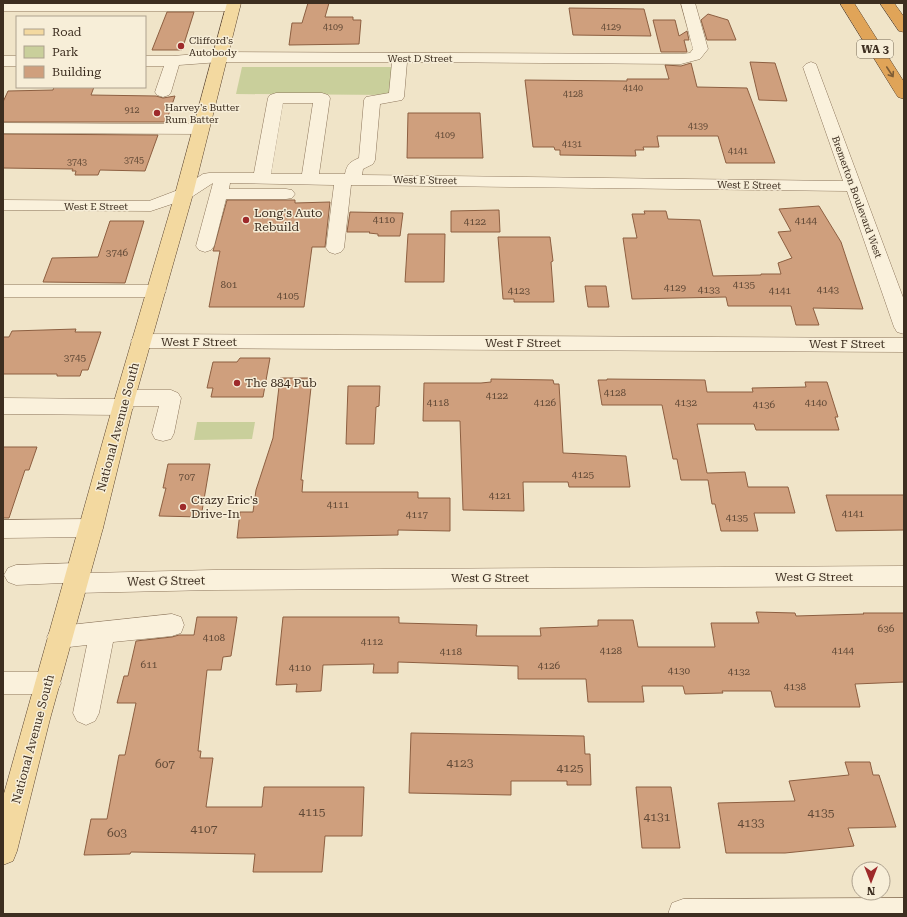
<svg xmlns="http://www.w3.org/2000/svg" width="907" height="917" font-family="'Roboto Serif',serif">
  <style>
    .green { fill: #c9cf9b }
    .building { fill: #cf9f7d; stroke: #8d5f41 }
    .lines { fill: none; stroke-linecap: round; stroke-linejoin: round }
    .minor-casing { stroke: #8d765c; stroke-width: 1 }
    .major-casing { stroke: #5b4430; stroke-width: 1 }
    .highway-casing { stroke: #5b4430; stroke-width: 1 }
    .minor { fill: #faf1dc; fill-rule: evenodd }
    .major { fill: #f3d9a0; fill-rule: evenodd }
    .highway { fill: #e0a458; fill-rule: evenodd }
    .oneway { stroke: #7e5d36 }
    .poi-dot { fill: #9e2a2b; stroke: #f7eed8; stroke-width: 1.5 }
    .labels { text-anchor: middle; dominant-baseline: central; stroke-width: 3; stroke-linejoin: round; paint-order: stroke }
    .far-number-label { font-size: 9px; fill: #624a37 }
    .far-poi-label { font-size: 10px; fill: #3d2e20; stroke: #f7eed8; text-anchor: start }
    .far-street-label { font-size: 10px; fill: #3d2e20; stroke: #f7eed8 }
    .number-label { font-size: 10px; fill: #624a37 }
    .shield { fill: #f7eed8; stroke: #756857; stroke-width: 1 }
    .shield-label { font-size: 11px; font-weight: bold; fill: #3d2e20 }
    .poi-label { font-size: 12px; fill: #3d2e20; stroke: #f7eed8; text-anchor: start }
    .street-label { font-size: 12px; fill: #3d2e20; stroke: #f7eed8 }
    .near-number-label { font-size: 12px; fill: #624a37 }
  </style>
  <rect width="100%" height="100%" fill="#f0e4c8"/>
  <g class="green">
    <path d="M242,67h152l-2,28 -156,-1z"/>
    <path d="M197,422h58l-3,17 -58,1z"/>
  </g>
  <g class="building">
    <path d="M308,3h21l-4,14h28v3h8l-2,24 -70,1 3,-22h10z"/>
    <path d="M569,8l75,1 7,27 -78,-1z"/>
    <path d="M167,12h27l-12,38h-30z"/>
    <path d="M708,14l20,6 8,20h-29l-6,-20z"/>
    <path d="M653,20h22l4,16 8,-5 2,9h-5l3,12h-26z"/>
    <path d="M750,62l25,1 12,38 -28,-1z"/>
    <path d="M691,63l6,24 50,1 28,75h-49l-8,-27h-61l2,11h-16l1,3h-9l1,6 -76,-1v-5h-5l-1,-3h-21l-8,-67 102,1v-2h42l-4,-14 16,1z"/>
    <path d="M54,87h40l-3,8 65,1 7,2 12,-2 -9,26h-163v-20l5,-11 45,-1z"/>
    <path d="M408,113h72l3,45h-76z"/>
    <path d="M3,134l155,1 -13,36 -45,-1 -2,5h-23l1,-4h-4l1,-2 -70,-1z"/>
    <path d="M227,200h68v3l35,-1 -5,45h-13l-8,60h-95l11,-56h-7z"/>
    <path d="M819,206l22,36 22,67 -50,-1 6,17h-23l-5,-19h-63l-2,-9 -94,2 -9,-61h14l-5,-24h13l-1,-3h22l2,8 32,1 13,56 48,-1v-1h20l-3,-11 14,-5 -14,-26 13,-1 -12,-22z"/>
    <path d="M499,210l1,22h-49v-21z"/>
    <path d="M350,212l53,1 -3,23h-22v-2l-9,-1 1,-1h-23z"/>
    <path d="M110,221h34l-19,62 -82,-1 9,-24 46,-1z"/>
    <path d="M408,234h37l-1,48h-39z"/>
    <path d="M498,237h52l3,24 -2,1 3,40h-40v-3h-11z"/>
    <path d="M585,286h21l3,21h-21z"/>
    <path d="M76,329l-1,3h26l-13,38h-6l-2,6h-23v-2h-54v-37h6l3,-6z"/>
    <path d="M240,358h30l-7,39h-52l2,-9h-6l6,-26h24z"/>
    <path d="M280,378h32l-11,102h2l-1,12h116v6h32v33l-52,-1v5l-161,3 3,-26h13l3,-22 17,-52z"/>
    <path d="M491,379l62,1 1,4h5l4,69 63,3 4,31h-61l-1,-5h-45l1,29 -61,-1 -3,-89h-37l1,-38h57l10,-1z"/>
    <path d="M607,379l98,1 2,12h46l-1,-4 54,-1 -1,-5h22l11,35h-3l4,13h-83l-2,-6h-57l10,49 38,-1 3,15h40l7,26h-41l4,18h-37l-6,-27h-3l-4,-24h-27l-4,-21h-4l-11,-54h-60l-4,-25h9z"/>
    <path d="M348,386h32l-1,20 -3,1 -2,37h-28z"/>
    <path d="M3,447h34l-8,23h-4l-16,48h-6z"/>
    <path d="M168,464h42l-9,53 -42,-1 7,-28h-3z"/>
    <path d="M826,495h78v35l-68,1z"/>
    <path d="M756,612l39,1 1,3 68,-2 -1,-1h41v69l-49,2 5,23h-85l-4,-16h-49l1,2 -38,1 -2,-8h-41l2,16h-56l-2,-23h-68v-13l-120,-4v11h-25l1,-9 -51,1 -2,26 -25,1 1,-8 -21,1 7,-68h116v6l78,2 -1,11h65l-1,-8 58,-2v-6h35l5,27h77l-4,-24h48z"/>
    <path d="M197,617h40l-6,39 -8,1 -2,13h-14l-9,81h3l-1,7h13l-7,49h56l2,-20h100l-2,49h-37l-3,36h-69l2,-18 -124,-2 -1,2 -46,1 7,-36h16l12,-64h6l11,-52h-19l7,-27h4l8,-35 36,-4 7,-2h15z"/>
    <path d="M411,733l173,3 1,18h5l1,31h-24v-4h-56v14l-102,-2z"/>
    <path d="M845,762h25l3,13h6l17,52 -48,1 6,18 -69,7h-59l-8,-50 77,-2 -6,-20 60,-6z"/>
    <path d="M636,787h35l9,61h-38z"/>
  </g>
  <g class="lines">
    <defs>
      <g id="minor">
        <path d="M3,3h231l4,1 2,3 -2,3 -5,1h-230z"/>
        <path d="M681,3h14l13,46 -8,10 -19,5 -274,-2 -3,35 -2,3 -22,4 -5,56 -2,4 -10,5 -1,6 481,6 -40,-114 3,-3 5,-2 5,2 88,236v34l-7,-2 -3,-5 -47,-136 -496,-6 -7,63 -3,4 -6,2 -6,-2 -3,-4 8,-63 -104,-2 -1,6h57l6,1 3,4 -3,4 -6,1h-60l-12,47 -3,4 -6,2 -6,-2 -3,-4 17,-63 -23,15 -39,13 -148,-1v-10l146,1 29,-11 25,-16 6,-1h45l14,-75 2,-3 6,-2h46l6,2 2,3 -11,76h26c2,-10 5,-12 14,-16l5,-58 2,-3 23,-4 3,-31h-172l-41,3 -8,27 -2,3 -6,2 -6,-2 -2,-3 9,-26h-19v-10h28l47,-4 461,2 9,-1 3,-4zM283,103h30l-11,71h-31z"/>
        <rect x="3" y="56" width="14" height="10"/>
        <path d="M3,123l198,1 6,2 2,3 -2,3 -6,2 -198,-1z"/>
        <path d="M3,285h153l7,2 3,4 -3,4 -7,2h-153z"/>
        <path d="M141,334l763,4v14l-763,-4 -7,-2 -3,-5 3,-5z"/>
        <path d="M125,390h46l7,3 3,5 -7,35 -3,6 -8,2 -8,-2 -3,-6 7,-27h-26l1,1 -4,5 -7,3 -120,-1v-16l112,1 3,-6z"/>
        <path d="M91,519l8,2 4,7 -4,7 -8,2 -88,1v-18z"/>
        <path d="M78,563l8,3 4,7 123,-3 691,-4v20l-691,4 -138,3 -9,-3 -3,-7 -47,2 -8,-3 -4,-7 4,-7 8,-3z"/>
        <path d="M172,614l9,3 3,8 -3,8 -9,3 -59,6 -14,71 -4,8 -9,4 -9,-4 -4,-8 14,-68 -27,3 -9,-3 -4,-8 4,-8 9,-3z"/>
        <path d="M3,672h45l9,3 4,8 -4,8 -9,3h-45z"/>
        <path d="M904,898v16h-236l4,-11 11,-4z"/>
      </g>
      <path id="major" d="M227,3h14l-48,191 -58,204 -32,130 -53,191 -33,132 -4,10 -10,4v-68l112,-399 60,-204z"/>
      <g id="highway">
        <path d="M840,3h14l50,79v17l-6,-2 -2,-3z"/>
        <path d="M880,3h14l10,14v15l-5,-1z"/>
      </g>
    </defs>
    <use href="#minor" class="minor-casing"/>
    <use href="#major" class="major-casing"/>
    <use href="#highway" class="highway-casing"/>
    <use href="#minor" class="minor"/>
    <use href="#major" class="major"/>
    <use href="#highway" class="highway"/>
  </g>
  <defs><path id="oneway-shaft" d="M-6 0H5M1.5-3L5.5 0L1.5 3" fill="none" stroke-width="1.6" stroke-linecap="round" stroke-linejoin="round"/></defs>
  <use class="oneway" href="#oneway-shaft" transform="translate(890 72) rotate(57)"/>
  <g class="poi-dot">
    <circle cx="181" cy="46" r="4"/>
    <circle cx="157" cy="113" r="4"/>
    <circle cx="246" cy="220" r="4"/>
    <circle cx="237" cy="383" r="4"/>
    <circle cx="183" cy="507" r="4"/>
  </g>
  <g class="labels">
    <g class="far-number-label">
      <text x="333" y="27">4109</text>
      <text x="611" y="27">4129</text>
      <text x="633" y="88">4140</text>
      <text x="573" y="94">4128</text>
      <text x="132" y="110">912</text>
      <text x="698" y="126">4139</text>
      <text x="445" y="135">4109</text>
      <text x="572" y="144">4131</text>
      <text x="738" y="151">4141</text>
      <text x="134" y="160">3745</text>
      <text x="77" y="162">3743</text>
    </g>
    <g class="far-poi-label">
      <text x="189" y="40">Clifford's<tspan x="189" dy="12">Autobody</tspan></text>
      <text x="165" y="107">Harvey's Butter<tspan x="165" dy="12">Rum Batter</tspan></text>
    </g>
    <g class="far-street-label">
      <text x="420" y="58">West D Street</text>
      <text transform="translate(425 180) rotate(1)">West E Street</text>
      <text transform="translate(749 185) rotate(1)">West E Street</text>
      <text transform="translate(857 197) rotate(70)">Bremerton Boulevard West</text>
      <text x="96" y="206">West E Street</text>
    </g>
    <g class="number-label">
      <text x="384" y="219">4110</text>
      <text x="806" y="220">4144</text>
      <text x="475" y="221">4122</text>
      <text x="117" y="252">3746</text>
      <text x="229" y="284">801</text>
      <text x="744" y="284">4135</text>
      <text x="675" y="287">4129</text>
      <text x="709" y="289">4133</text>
      <text x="828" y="289">4143</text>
      <text x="519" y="290">4123</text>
      <text x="780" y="290">4141</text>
      <text x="288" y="295">4105</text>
      <text x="75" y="357">3745</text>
      <text x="615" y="392">4128</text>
      <text x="497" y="395">4122</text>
      <text x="438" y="402">4118</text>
      <text x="545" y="402">4126</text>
      <text x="686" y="402">4132</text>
      <text x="816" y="402">4140</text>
      <text x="764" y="404">4136</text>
      <text x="583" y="474">4125</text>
      <text x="187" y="476">707</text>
      <text x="500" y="495">4121</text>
      <text x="338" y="504">4111</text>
      <text x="853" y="513">4141</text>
      <text x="417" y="514">4117</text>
      <text x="737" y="517">4135</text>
      <text x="886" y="628">636</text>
      <text x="214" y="637">4108</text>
      <text x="372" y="641">4112</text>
      <text x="611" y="650">4128</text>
      <text x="843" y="650">4144</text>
      <text x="451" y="651">4118</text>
      <text x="149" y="664">611</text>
      <text x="549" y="665">4126</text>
      <text x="300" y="667">4110</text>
      <text x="679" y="670">4130</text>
      <text x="739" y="671">4132</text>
      <text x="795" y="686">4138</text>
    </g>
    <rect class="shield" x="857" y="40" width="36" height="18" rx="3"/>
    <g class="shield-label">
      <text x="875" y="49">WA 3</text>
    </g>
    <g class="poi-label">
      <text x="254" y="213">Long's Auto<tspan x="254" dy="14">Rebuild</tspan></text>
      <text x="245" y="383">The 884 Pub</text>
      <text x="191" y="500">Crazy Eric's<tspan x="191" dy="14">Drive-In</tspan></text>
    </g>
    <g class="street-label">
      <text x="199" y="342">West F Street</text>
      <text x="523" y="343">West F Street</text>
      <text x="847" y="344">West F Street</text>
      <text transform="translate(118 427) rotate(-75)">National Avenue South</text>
      <text x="814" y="577">West G Street</text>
      <text x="490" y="578">West G Street</text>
      <text transform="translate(166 581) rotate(-1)">West G Street</text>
      <text transform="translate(33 739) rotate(-75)">National Avenue South</text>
    </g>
    <g class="near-number-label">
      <text x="460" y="763">4123</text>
      <text x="165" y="764">607</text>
      <text x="570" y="768">4125</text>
      <text x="312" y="812">4115</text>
      <text x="821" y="813">4135</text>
      <text x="657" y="817">4131</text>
      <text x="751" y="823">4133</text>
      <text x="204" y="829">4107</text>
      <text x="117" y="833">603</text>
    </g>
  </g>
  <rect width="907" height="917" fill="none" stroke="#3d2e20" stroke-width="8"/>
  <rect x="16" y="16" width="130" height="72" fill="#f7eed8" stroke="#ada18e"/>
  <rect x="24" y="29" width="20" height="6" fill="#f3d9a0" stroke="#ada18e"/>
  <text x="52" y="36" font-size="12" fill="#3d2e20">Road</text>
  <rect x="24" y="46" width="20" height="12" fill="#c9cf9b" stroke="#ada18e"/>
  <text x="52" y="56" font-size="12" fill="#3d2e20">Park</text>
  <rect x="24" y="66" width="20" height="12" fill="#cf9f7d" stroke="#ada18e"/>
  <text x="52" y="76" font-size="12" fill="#3d2e20">Building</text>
  <g transform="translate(871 881) rotate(180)"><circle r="19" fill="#f7eed8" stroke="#ada18e"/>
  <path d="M0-3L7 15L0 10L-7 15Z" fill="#9e2a2b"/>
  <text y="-6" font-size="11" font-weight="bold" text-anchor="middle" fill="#3d2e20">N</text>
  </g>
</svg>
